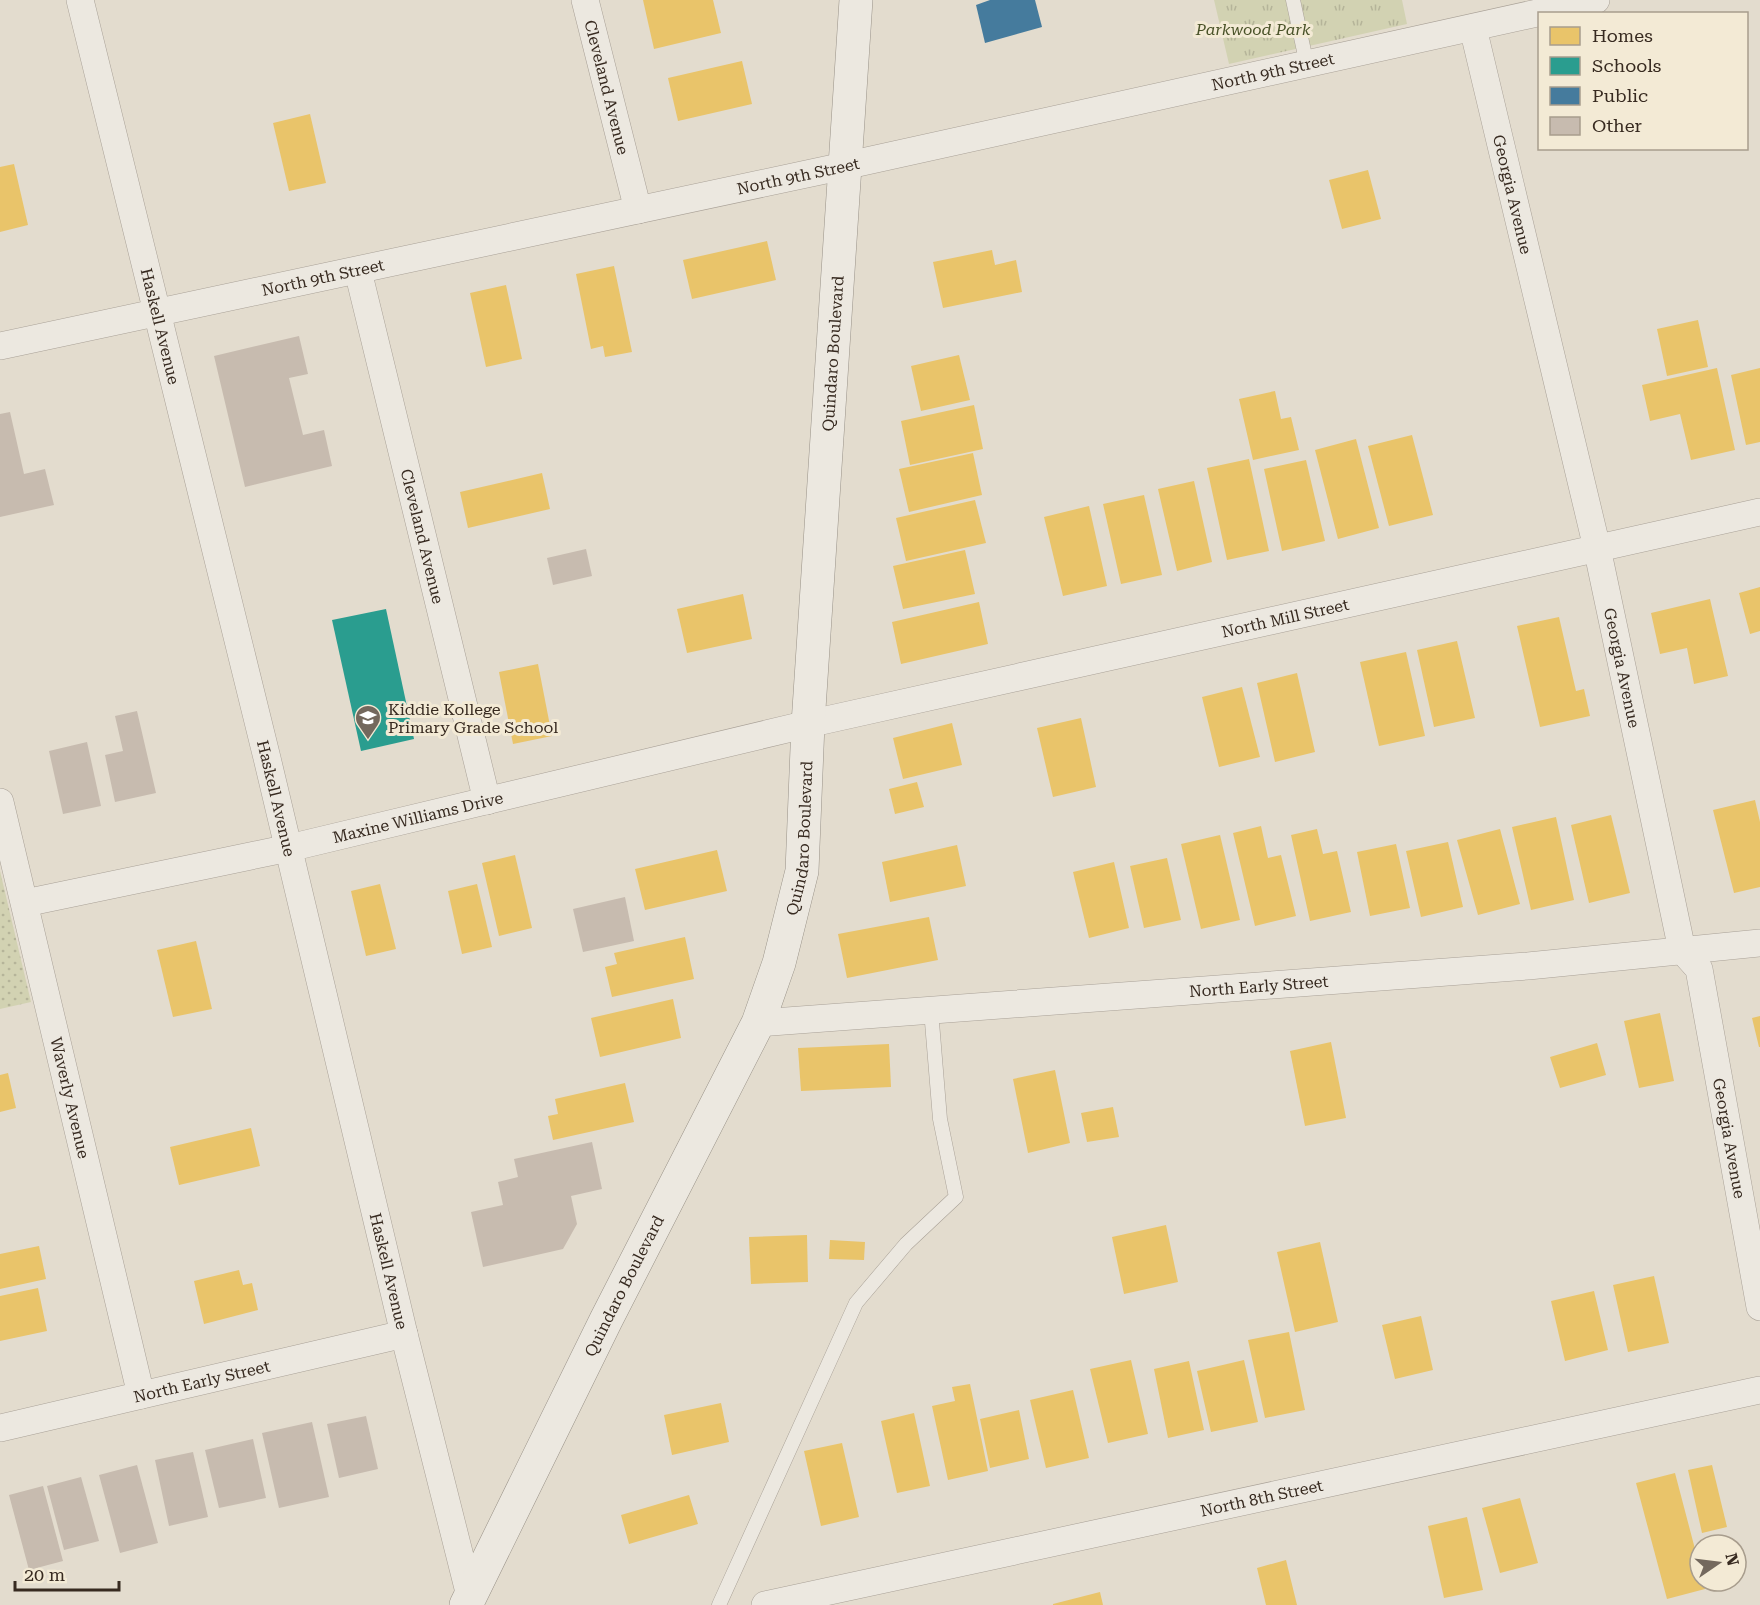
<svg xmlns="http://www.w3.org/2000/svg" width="1760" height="1605" font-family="'Roboto Serif',serif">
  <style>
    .grass { fill: url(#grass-dots) }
    .park { fill: url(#park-tufts) }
    .homes { fill: #e9c46a }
    .schools { fill: #2a9d8f }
    .public { fill: #457b9d }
    .building { fill: #c7bbaf }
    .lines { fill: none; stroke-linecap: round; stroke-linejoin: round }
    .lane-casing { stroke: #a9a197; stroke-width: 15 }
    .street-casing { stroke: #a9a197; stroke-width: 28 }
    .secondary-casing { stroke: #989187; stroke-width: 34 }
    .lane { stroke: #ece8e0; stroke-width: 14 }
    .street { stroke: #ece8e0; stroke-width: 27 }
    .secondary { stroke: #ece8e0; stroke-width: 33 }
    .labels { text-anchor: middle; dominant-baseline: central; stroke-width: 6; stroke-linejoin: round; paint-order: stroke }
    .park-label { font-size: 16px; font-style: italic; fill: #495228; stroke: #f3ead5 }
    .street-label { font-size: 16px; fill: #372a20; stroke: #f3ead5 }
    .poi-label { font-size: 16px; fill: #372a20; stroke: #f3ead5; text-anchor: start }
  </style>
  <defs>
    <pattern id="grass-dots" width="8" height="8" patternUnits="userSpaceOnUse" patternTransform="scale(1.5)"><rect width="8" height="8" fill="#d2d2b2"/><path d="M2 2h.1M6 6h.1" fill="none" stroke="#b5b499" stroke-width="1.8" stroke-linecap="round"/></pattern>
    <pattern id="park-tufts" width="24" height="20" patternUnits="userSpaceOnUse" patternTransform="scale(1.5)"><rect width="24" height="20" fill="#d2d2b2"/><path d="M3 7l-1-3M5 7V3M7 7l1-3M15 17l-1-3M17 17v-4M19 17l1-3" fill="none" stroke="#b5b499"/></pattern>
  </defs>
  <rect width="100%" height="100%" fill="#e3dcce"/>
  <path class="grass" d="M0,871l31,131 -31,7z"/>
  <path class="park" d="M1214,0h188l5,24 -178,40z"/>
  <g class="homes">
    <path d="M643,0h70l8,33 -67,16z"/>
    <path d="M742,61l10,43 -74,17 -10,-43z"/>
    <path d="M310,114l16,69 -37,8 -16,-68z"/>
    <path d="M14,164l14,61 -28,7v-65z"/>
    <path d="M1368,170l13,49 -39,10 -13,-49z"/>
    <path d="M767,241l9,39 -84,19 -9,-39z"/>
    <path d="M992,250l3,15 21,-5 6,32 -79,16 -10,-46z"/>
    <path d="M614,266l18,86 -27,5 -2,-11 -12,3 -15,-75z"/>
    <path d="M506,285l16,74 -36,8 -16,-74z"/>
    <path d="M1698,320l10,47 -41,9 -10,-47z"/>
    <path d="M959,355l11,45 -49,11 -10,-45z"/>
    <path d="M1717,368l18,82 -44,10 -11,-46 -30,7 -8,-36z"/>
    <path d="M1760,368v74l-14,3 -15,-70z"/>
    <path d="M1275,391l6,28 10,-2 8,33 -46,10 -14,-61z"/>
    <path d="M974,405l9,44 -73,16 -9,-44z"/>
    <path d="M1412,435l21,80 -44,11 -21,-80z"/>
    <path d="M1356,439l23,89 -41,11 -23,-89z"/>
    <path d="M973,453l9,42 -73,17 -10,-43z"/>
    <path d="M1249,459l20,92 -42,9 -20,-92z"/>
    <path d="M1306,460l19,81 -43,10 -18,-82z"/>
    <path d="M542,473l8,36 -82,19 -8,-36z"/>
    <path d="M1194,481l18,81 -35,9 -19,-82z"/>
    <path d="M1144,495l18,80 -41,9 -18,-80z"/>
    <path d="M975,500l11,43 -80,18 -10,-43z"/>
    <path d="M1089,506l18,80 -44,10 -19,-79z"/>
    <path d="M965,550l10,44 -72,15 -10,-43z"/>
    <path d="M1760,587v44l-10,3 -11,-41z"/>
    <path d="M743,594l9,45 -65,14 -10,-44z"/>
    <path d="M1710,599l18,77 -34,8 -7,-36 -27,6 -9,-41z"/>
    <path d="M979,602l9,42 -87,20 -9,-42z"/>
    <path d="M1559,617l17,74 8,-2 6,27 -50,11 -23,-101z"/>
    <path d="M1457,641l18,77 -41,9 -17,-77z"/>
    <path d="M1406,652l19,84 -46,10 -19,-84z"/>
    <path d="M538,664l14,72 -39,8 -14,-72z"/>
    <path d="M1297,673l18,79 -40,10 -18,-79z"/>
    <path d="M1242,687l18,70 -41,10 -17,-70z"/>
    <path d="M1081,718l15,69 -43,10 -16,-69z"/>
    <path d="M952,723l10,42 -59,14 -10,-41z"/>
    <path d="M917,782l7,25 -29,7 -6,-25z"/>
    <path d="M1755,800l5,22v65l-26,6 -21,-83z"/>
    <path d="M1611,815l19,78 -41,10 -18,-78z"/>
    <path d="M1556,817l18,83 -43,10 -19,-83z"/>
    <path d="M1261,826l7,32 13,-3 15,61 -41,10 -22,-93z"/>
    <path d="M1317,829l6,25 14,-3 14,61 -41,9 -19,-86z"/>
    <path d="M1500,829l20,75 -42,11 -21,-75z"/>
    <path d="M1220,835l20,85 -39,9 -20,-85z"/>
    <path d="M1448,842l15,65 -42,10 -15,-66z"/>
    <path d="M1396,844l14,64 -40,8 -13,-64z"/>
    <path d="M957,845l9,41 -76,16 -8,-40z"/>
    <path d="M717,850l10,41 -82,19 -10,-41z"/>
    <path d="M515,855l17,73 -33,8 -17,-73z"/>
    <path d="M1167,858l14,62 -37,8 -14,-62z"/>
    <path d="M1114,862l15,66 -40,10 -16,-66z"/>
    <path d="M380,884l16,65 -30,7 -15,-65z"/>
    <path d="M477,884l15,63 -30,7 -14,-63z"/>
    <path d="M929,917l9,43 -91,18 -9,-44z"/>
    <path d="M685,937l9,42 -82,18 -7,-30 12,-3 -3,-11z"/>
    <path d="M196,941l16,68 -39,8 -16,-67z"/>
    <path d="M673,999l8,39 -81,19 -9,-39z"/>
    <path d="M1660,1013l14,68 -35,7 -15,-67z"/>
    <path d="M1760,1016v31h-1l-7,-29z"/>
    <path d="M1331,1042l15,76 -41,8 -15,-75z"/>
    <path d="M1597,1043l9,32 -46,13 -10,-31z"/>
    <path d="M889,1044l2,43 -90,4 -3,-43z"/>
    <path d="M1055,1070l15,73 -42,10 -15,-74z"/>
    <path d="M8,1073l8,35 -16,4v-37z"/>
    <path d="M625,1083l9,39 -81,18 -5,-24 10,-2 -3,-15z"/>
    <path d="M1113,1107l6,30 -32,5 -6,-29z"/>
    <path d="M251,1128l9,38 -81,19 -9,-38z"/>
    <path d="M1166,1225l12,57 -54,12 -12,-57z"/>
    <path d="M807,1235l1,47 -57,2 -2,-47z"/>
    <path d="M830,1240l35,2 -1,18 -35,-1z"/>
    <path d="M1320,1242l18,80 -43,10 -18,-80z"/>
    <path d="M39,1246l7,33 -46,10v-35z"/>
    <path d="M239,1270l4,15 9,-2 6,27 -54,14 -10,-43z"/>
    <path d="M1654,1276l15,67 -41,9 -15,-67z"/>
    <path d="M38,1288l9,43 -47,10v-45z"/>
    <path d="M1594,1291l14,59 -43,11 -14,-60z"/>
    <path d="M1421,1316l12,54 -38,9 -13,-54z"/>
    <path d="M1289,1332l16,78 -40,8 -17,-78z"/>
    <path d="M1131,1360l17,74 -40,9 -18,-74z"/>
    <path d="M1244,1360l14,62 -47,10 -14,-61z"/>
    <path d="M1189,1361l15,69 -36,8 -14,-69z"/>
    <path d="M970,1384l18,87 -40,9 -16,-74 23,-5 -3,-14z"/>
    <path d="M1073,1390l16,68 -43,10 -16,-68z"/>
    <path d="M721,1403l8,39 -57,13 -8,-40z"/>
    <path d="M1019,1410l10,49 -39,9 -10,-49z"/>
    <path d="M914,1413l16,73 -33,7 -16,-72z"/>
    <path d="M842,1443l17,74 -38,9 -17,-75z"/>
    <path d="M1712,1465l15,62 -25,6 -14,-63z"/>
    <path d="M1675,1473l25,95v13h3l2,8 -38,10 -31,-116z"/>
    <path d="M689,1495l9,29 -69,20 -8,-29z"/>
    <path d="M1520,1498l18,65 -38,10 -18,-65z"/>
    <path d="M1467,1517l16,73 -39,8 -16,-72z"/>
    <path d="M1286,1560l11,45h-31l-9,-37z"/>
    <path d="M1100,1592l3,13h-50v-1z"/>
  </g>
  <path class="schools" d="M386,609l28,130 -53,12 -29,-131z"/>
  <path class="public" d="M990,0h45l7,27 -57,16 -9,-38z"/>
  <g class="building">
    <path d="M299,336l9,38 -19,4 14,57 21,-5 8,36 -87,21 -31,-131z"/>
    <path d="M10,412l14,62 21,-5 9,36 -54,12v-103z"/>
    <path d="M586,549l6,27 -39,9 -6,-27z"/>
    <path d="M137,711l19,82 -41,9 -10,-47 18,-4 -8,-35z"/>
    <path d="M87,742l14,64 -38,8 -14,-63z"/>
    <path d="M625,897l9,44 -51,11 -10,-43z"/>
    <path d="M592,1142l10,47 -31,7 6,28 -14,25 -80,18 -12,-55 32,-7 -5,-23 20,-5 -4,-18z"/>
    <path d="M366,1416l12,53 -39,9 -12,-54z"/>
    <path d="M312,1422l17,75 -50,11 -17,-75z"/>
    <path d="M253,1439l13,59 -47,10 -14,-58z"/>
    <path d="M193,1452l15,65 -39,9 -14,-66z"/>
    <path d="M137,1465l21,78 -38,10 -21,-78z"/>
    <path d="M81,1477l18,64 -35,9 -17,-64z"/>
    <path d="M43,1486l20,75 -34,9 -20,-75z"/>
  </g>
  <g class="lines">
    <defs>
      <g id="lane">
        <path d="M1293,0l14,65"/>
        <path d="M719,1605l137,-302 50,-59 50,-47 -16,-78 -9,-109"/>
      </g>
      <g id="street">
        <path id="s1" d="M80,0l187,758 137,576 66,262"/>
        <path id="s2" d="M585,0l53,210"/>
        <path id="s3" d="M1473,28l124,520 85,402 17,19 61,338"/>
        <path id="s4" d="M358,271l129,530"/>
        <path id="s5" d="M0,346l844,-180 752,-166"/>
        <path id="s6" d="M0,802l141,593"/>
        <path id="s7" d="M25,903l264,-55 519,-124 952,-212"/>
        <path id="s8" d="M758,1023l770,-57 232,-23"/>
        <path id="s9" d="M0,1428l404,-94"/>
        <path id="s10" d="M765,1605l995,-215"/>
      </g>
      <g id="secondary">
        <path id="s11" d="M466,1605l140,-285 152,-297 21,-60 23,-92 6,-147 48,-724"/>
      </g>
    </defs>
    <use href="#lane" class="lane-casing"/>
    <use href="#street" class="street-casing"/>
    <use href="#secondary" class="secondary-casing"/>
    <use href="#lane" class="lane"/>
    <use href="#street" class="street"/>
    <use href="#secondary" class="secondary"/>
  </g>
  <defs>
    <symbol id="school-pin" viewBox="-11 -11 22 30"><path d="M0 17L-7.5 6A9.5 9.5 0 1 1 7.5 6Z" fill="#73685d" stroke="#f3ead5"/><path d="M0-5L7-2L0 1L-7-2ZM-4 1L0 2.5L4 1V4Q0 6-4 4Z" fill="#fff"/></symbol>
  </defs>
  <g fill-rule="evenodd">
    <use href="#school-pin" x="353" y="703" width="30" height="40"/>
  </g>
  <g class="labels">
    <g class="park-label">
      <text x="1253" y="29">Parkwood Park</text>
    </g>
    <g class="street-label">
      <text stroke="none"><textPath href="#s5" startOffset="1302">North 9th Street</textPath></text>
      <text stroke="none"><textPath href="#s2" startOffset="90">Cleveland Avenue</textPath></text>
      <text stroke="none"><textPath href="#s5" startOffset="816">North 9th Street</textPath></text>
      <text stroke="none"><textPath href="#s3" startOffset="171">Georgia Avenue</textPath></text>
      <text stroke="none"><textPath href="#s5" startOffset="330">North 9th Street</textPath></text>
      <text stroke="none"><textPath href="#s1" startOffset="336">Haskell Avenue</textPath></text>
      <text stroke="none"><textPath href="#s11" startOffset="1328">Quindaro Boulevard</textPath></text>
      <text stroke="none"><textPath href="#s4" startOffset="273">Cleveland Avenue</textPath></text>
      <text stroke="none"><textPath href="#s7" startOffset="1292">North Mill Street</textPath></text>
      <text stroke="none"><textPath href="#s3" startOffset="657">Georgia Avenue</textPath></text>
      <text stroke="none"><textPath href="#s1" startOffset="822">Haskell Avenue</textPath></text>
      <text stroke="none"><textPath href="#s7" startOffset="402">Maxine Williams Drive</textPath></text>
      <text stroke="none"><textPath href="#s11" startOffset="842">Quindaro Boulevard</textPath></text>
      <text stroke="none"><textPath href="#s8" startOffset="502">North Early Street</textPath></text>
      <text stroke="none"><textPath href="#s6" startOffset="304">Waverly Avenue</textPath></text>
      <text stroke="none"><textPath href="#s3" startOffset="1143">Georgia Avenue</textPath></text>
      <text stroke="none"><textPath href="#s1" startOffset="1308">Haskell Avenue</textPath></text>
      <text stroke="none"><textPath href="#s11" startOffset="356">Quindaro Boulevard</textPath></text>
      <text stroke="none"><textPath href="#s9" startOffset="207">North Early Street</textPath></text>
      <text stroke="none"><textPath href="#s10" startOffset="508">North 8th Street</textPath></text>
    </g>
    <g class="poi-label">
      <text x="388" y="709">Kiddie Kollege<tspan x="388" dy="18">Primary Grade School</tspan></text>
    </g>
  </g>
  <rect x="1538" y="12" width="210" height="138" fill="#f3ead5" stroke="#a89d8d" stroke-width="1.5"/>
  <rect x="1550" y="27" width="30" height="18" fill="#e9c46a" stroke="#a89d8d" stroke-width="1.5"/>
  <text x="1592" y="42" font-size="18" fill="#372a20">Homes</text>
  <rect x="1550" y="57" width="30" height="18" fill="#2a9d8f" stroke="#a89d8d" stroke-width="1.5"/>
  <text x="1592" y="72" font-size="18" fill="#372a20">Schools</text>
  <rect x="1550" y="87" width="30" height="18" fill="#457b9d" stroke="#a89d8d" stroke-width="1.5"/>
  <text x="1592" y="102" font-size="18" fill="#372a20">Public</text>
  <rect x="1550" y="117" width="30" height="18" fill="#c7bbaf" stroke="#a89d8d" stroke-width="1.5"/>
  <text x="1592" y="132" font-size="18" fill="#372a20">Other</text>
  <g transform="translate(1718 1563) rotate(76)"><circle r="28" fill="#f3ead5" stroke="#a89d8d" stroke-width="1.5"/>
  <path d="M0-4.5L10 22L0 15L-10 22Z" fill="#73685d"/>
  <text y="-9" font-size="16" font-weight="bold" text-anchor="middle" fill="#372a20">N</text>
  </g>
  <path d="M15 1581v9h104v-9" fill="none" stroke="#372a20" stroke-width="3"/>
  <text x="24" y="1581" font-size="18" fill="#372a20" stroke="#f3ead5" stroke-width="4.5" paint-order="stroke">20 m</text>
</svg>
